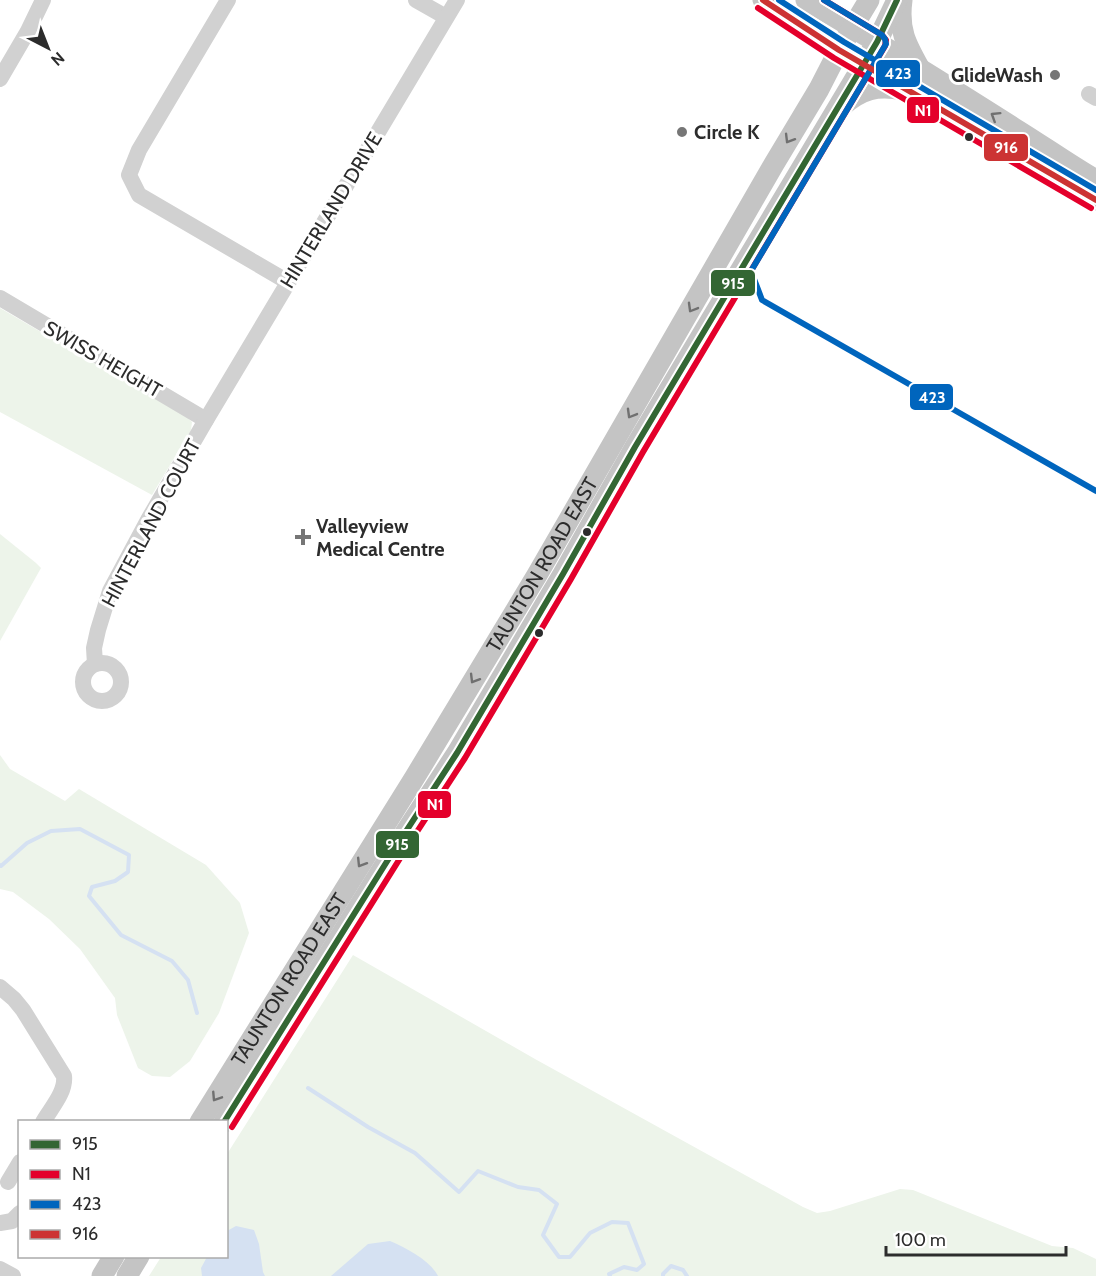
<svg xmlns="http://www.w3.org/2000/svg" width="1096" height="1276" font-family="Cabin,sans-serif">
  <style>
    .green { fill: #edf4ea }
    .water { fill: #d5e1f2 }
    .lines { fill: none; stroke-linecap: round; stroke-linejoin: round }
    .stream { stroke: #d5e1f2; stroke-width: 4 }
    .minor { stroke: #d1d1d1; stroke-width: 16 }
    .major { stroke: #c4c4c4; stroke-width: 21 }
    .bus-1-casing { stroke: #fff; stroke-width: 10 }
    .bus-2-casing { stroke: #fff; stroke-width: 10 }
    .bus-3-casing { stroke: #fff; stroke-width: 10 }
    .bus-4-casing { stroke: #fff; stroke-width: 10 }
    .bus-1 { stroke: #363; stroke-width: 6 }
    .bus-2 { stroke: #e4002b; stroke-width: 6 }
    .bus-3 { stroke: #0065bd; stroke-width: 6 }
    .bus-4 { stroke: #c33; stroke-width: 6 }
    .oneway { stroke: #707070 }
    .poi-dot { fill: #767676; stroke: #fff; stroke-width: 2 }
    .bus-dot { fill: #2c2c2c; stroke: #fff; stroke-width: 2 }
    .labels { text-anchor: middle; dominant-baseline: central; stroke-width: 6; stroke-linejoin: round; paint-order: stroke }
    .poi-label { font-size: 20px; font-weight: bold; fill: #2c2c2c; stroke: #fff; text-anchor: start }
    .street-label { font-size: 20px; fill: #2c2c2c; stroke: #fff }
    .line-badge { stroke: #fff; stroke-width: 2 }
    .badge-label { font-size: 16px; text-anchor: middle; font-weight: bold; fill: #fff }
  </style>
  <rect width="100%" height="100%" fill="#fff"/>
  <g class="green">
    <path d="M0,308l188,110 4,4 -1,8 -39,65 -152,-83z"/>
    <path d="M0,534l36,29 5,5 -41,73z"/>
    <path d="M0,755l10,14 55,32 14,-12 127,76 34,38 9,30 -30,80 -29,48 -20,16 -18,-1 -14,-8 -21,-53 -2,-17 -35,-49 -31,-30 -36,-27 -13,-3z"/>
    <path d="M353,955l182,104 268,148 14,6 13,-2 70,-22 13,1 139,56 21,2 23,11v17h-947l12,-19 65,-1 1,-102z"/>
  </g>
  <g class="water">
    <path d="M236,1226l18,4 5,14 4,28 2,4h-63l-1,-8 6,-11 19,-1 1,-25z"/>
    <path d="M390,1241c16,7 40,19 48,35h-107l37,-32z"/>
  </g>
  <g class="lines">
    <g class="stream">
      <path d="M0,865l1,1 26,-23 24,-12 29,-2 49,26 -1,17 -13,9 -23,6 -3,9 32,39 51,26 16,19 9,33"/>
      <path d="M308,1088l60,39 47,26 44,39 19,-21 40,16 21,3 18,14 -14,31 16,22h11l20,-24 22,-11 16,1 16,41 -7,6 -13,-3 -15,7 1,2"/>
      <path d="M663,1276v-2l8,-8 12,4 4,6"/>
    </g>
    <g class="minor">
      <path d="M228,0l-89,150 -10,25 10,20 149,87"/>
      <path d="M416,0l30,17"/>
      <path d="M0,79l28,-48 15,-31"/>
      <path d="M1089,94l7,4"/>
      <path d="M0,298l206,122"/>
      <circle cx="102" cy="682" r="19"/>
      <path d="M95,664l-1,-16 4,-18 12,-39 38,-71 58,-100 251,-420"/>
      <path d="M0,987l14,12 9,11 41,66c2,16 -13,32 -21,46"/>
      <path d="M8,1182l12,-20"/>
      <path d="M0,1223l12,-2 8,-8"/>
      <path d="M0,1269l13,7"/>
    </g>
    <g class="major">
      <path d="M763,0l76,50 257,150"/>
      <path d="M806,0c70,41 139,84 208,128 28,17 54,36 82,52"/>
      <path d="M902,0c-4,30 4,44 18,69"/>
      <path d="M841,107c20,-18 36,-22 62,-17"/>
      <path id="s1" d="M200,1122l215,-345 122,-202 237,-411 45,-75 20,-39 30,-50"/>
      <path d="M224,1122l177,-283 56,-86 106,-179 72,-127 242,-405 20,-42"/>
      <path d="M102,1276l12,-20"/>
      <path d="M127,1276l12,-20"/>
    </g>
    <defs>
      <path id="bus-1" d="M224,1122l177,-283 56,-86 106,-179 72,-127 242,-405 20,-42"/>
      <g id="bus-2">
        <path d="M758,8l76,50 257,150"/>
        <path d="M232,1127l177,-283 56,-86 106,-179 72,-127 242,-406 1,-6 -4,-5 -58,-35"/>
      </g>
      <g id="bus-3">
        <path d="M779,0l65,42 252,148"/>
        <path d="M824,0l58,35 3,4 1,5 -135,227 11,29 334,191"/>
      </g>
      <path id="bus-4" d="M763,0l76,50 257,150"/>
    </defs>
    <use href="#bus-1" class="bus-1-casing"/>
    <use href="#bus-2" class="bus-2-casing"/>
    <use href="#bus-3" class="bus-3-casing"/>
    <use href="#bus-4" class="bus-4-casing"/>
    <use href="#bus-1" class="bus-1"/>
    <use href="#bus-2" class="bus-2"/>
    <use href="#bus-3" class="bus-3"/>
    <use href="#bus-4" class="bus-4"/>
  </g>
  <defs><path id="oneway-chevron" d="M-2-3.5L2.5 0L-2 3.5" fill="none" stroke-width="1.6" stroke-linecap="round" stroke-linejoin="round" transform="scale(1.5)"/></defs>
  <g class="oneway">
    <use href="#oneway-chevron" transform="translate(995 116) rotate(-148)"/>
    <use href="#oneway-chevron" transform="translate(789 139) rotate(121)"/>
    <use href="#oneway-chevron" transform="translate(692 308) rotate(120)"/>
    <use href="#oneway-chevron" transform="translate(631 414) rotate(120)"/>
    <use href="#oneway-chevron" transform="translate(474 679) rotate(121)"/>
    <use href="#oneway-chevron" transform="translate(361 863) rotate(122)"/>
    <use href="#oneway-chevron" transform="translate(216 1097) rotate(123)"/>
  </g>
  <g class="poi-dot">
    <circle cx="1055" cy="75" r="6"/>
    <circle cx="682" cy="132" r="6"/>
    <path d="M300 528h6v6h6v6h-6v6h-6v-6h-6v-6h6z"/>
  </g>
  <g class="bus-dot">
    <circle cx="969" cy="137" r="5"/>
    <circle cx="587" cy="532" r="5"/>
    <circle cx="539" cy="633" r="5"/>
  </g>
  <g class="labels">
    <g class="poi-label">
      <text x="1043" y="75" text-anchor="end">GlideWash</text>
      <text x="694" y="132">Circle K</text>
      <text x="316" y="526">Valleyview<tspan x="316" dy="23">Medical Centre</tspan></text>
    </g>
    <g class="street-label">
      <text transform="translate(331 210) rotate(-59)">HINTERLAND DRIVE</text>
      <text transform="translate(103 359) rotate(30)">SWISS HEIGHT</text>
      <text transform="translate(151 523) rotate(-62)">HINTERLAND COURT</text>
      <text stroke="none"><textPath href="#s1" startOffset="654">TAUNTON ROAD EAST</textPath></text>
      <text stroke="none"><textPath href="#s1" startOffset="168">TAUNTON ROAD EAST</textPath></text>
    </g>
  </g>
  <g class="line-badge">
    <rect x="875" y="59" width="46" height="29" rx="6" fill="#0065bd"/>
    <rect x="906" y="96" width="34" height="28" rx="6" fill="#e4002b"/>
    <rect x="983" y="133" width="46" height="29" rx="6" fill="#c33"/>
    <rect x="710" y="269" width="46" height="28" rx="6" fill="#363"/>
    <rect x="909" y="383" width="45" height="28" rx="6" fill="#0065bd"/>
    <rect x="417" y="790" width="35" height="29" rx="6" fill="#e4002b"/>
    <rect x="375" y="830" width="45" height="29" rx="6" fill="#363"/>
  </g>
  <g class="badge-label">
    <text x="898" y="79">423</text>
    <text x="923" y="116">N1</text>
    <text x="1006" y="153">916</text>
    <text x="733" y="289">915</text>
    <text x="932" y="403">423</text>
    <text x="435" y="810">N1</text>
    <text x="397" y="850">915</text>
  </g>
  <rect x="18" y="1120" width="210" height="138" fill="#ffffff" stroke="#ababab" stroke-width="1.5"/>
  <rect x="30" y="1140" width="30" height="9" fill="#336633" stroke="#ababab" stroke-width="1.5"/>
  <text x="72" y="1150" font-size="18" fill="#2c2c2c">915</text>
  <rect x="30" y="1170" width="30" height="9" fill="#e4002b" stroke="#ababab" stroke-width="1.5"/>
  <text x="72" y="1180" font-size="18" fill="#2c2c2c">N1</text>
  <rect x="30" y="1200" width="30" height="9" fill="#0065bd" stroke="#ababab" stroke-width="1.5"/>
  <text x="72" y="1210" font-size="18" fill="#2c2c2c">423</text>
  <rect x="30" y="1230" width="30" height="9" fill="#cc3333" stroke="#ababab" stroke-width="1.5"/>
  <text x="72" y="1240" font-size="18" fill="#2c2c2c">916</text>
  <g transform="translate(48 48) rotate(138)" stroke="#ffffff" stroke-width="4.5" paint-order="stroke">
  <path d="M0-4.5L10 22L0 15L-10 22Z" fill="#2c2c2c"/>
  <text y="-9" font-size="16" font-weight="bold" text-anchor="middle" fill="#2c2c2c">N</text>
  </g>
  <path d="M886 1246v9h180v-9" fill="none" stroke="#2c2c2c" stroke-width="3"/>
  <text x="895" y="1246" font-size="18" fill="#2c2c2c" stroke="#ffffff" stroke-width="4.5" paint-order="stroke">100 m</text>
</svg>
